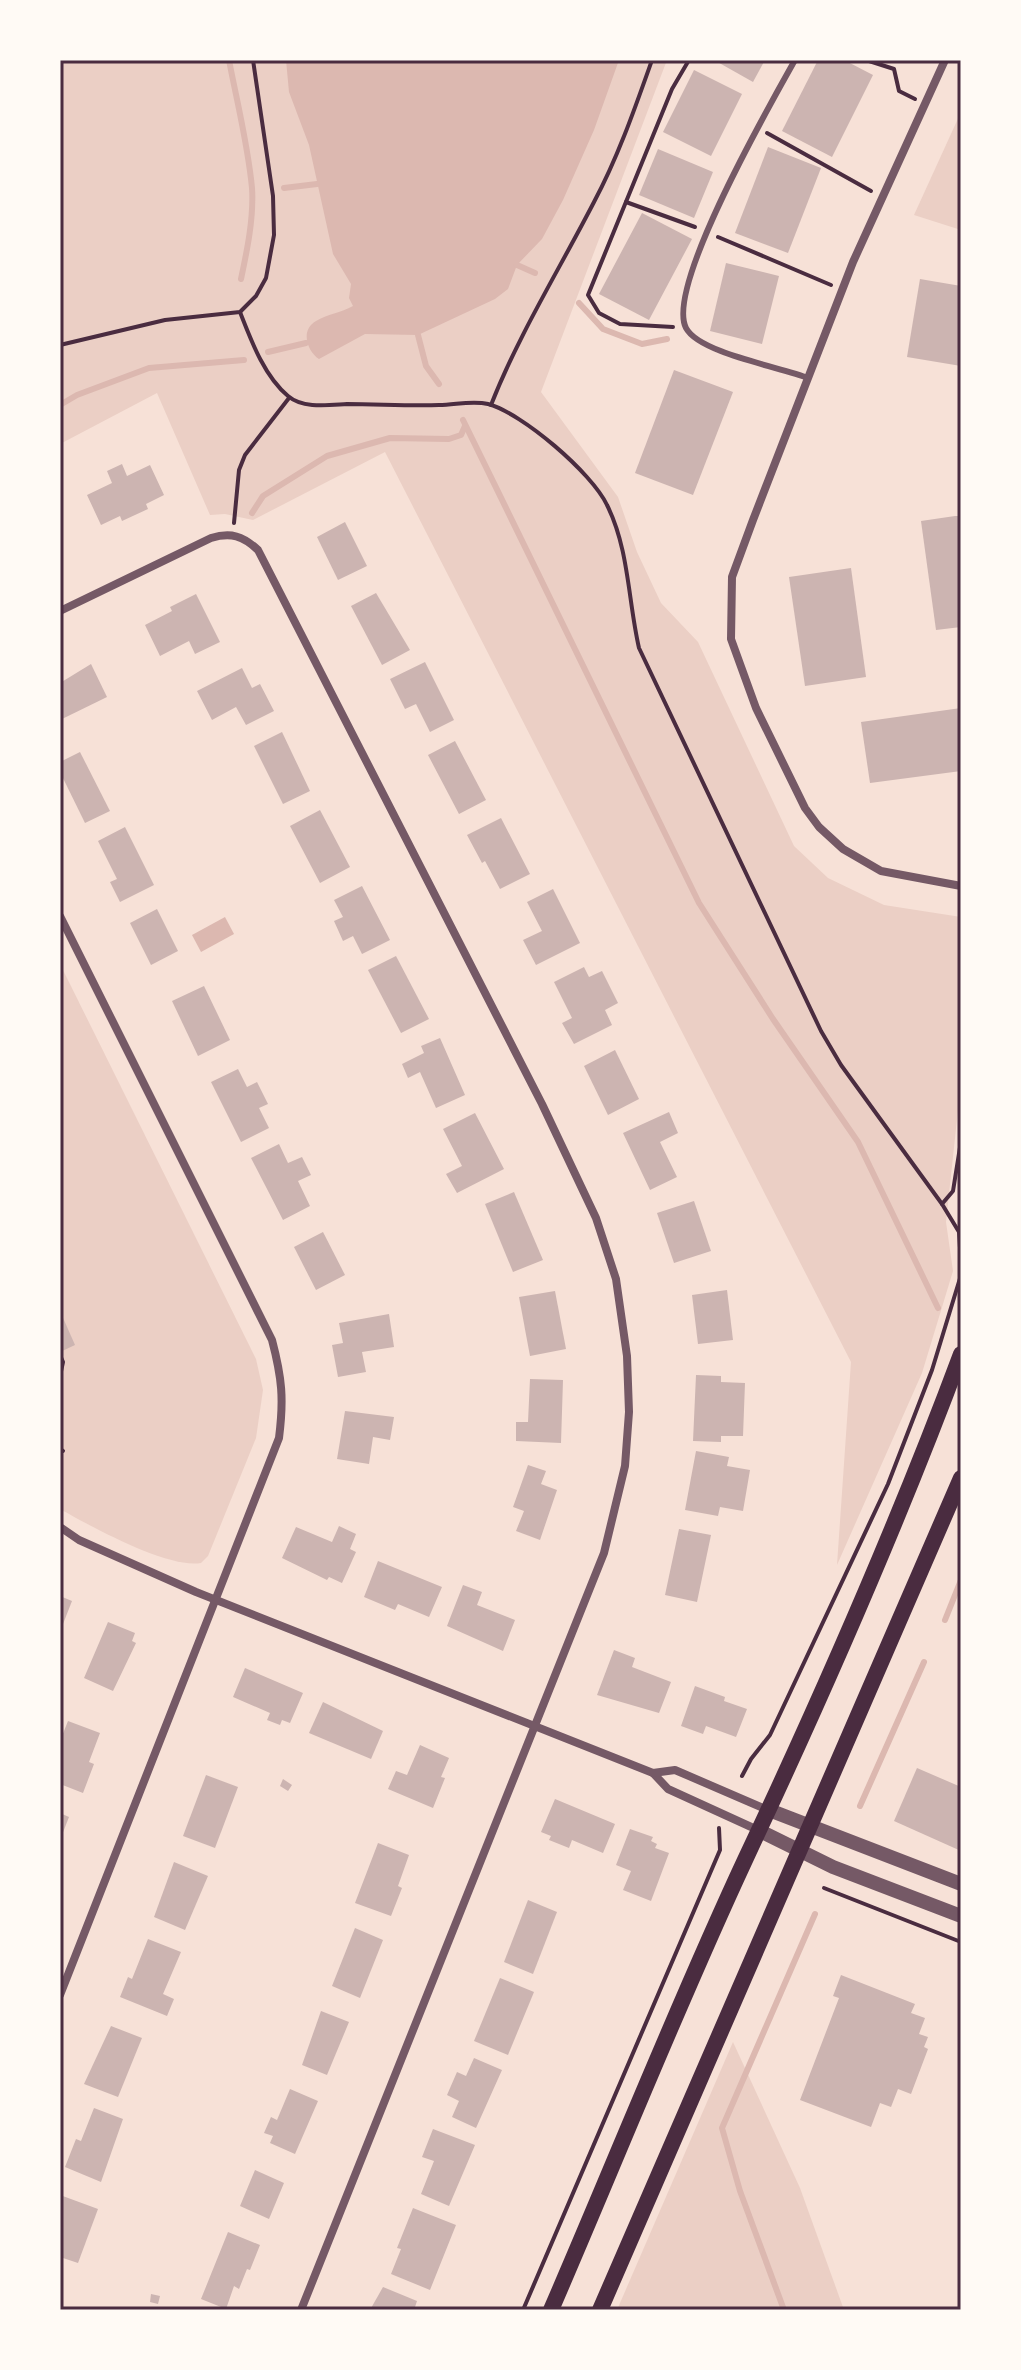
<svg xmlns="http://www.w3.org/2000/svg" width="1021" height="2370" font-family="Raleway,sans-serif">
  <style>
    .green { fill: #ebcfc5 }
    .water { fill: #dcb8b0 }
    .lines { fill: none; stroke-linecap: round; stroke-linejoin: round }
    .stream { stroke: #dcb8b0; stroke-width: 6 }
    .building { fill: #ccb4b1 }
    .path { stroke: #4a2c40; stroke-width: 4 }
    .service { stroke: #755966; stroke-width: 6 }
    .minor { stroke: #755966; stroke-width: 8 }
    .tertiary { stroke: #755966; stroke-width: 14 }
    .secondary { stroke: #4a2c40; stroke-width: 16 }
    .neatline { fill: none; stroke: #4a2c40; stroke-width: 3 }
  </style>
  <rect width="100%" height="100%" fill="#f7e1d7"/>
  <g class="green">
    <path d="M60,60h607l-126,332 77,105 19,55 24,51 37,39 96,204 34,32 56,27 77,12v165l-15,140 7,49 -31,102 -85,192 14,-203 -466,-910 -132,68 -28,-6 -15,1 -53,-122 -97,51z"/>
    <path d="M961,112v118l-47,-15z"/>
    <path d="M60,964l196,395 7,31 -7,48 -48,118 -7,7c-33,6 -111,-37 -141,-54z"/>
    <path d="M733,2042l67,146 44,122h-227z"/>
  </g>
  <g class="water">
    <path d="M286,60h333l-25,70 -31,70 -21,39 -25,26 -9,24 -13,10 -77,36 -53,-1 -46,25c-12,-8 -19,-29 -3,-38 11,-7 25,-8 37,-15l-4,-8 2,-14 -18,-30 -24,-109 -20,-53z"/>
    <path d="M225,917l9,17 -33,18 -9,-17z"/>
  </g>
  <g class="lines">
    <g class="stream">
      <path d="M229,60c8,42 19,85 23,128 2,29 -5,63 -11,91"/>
      <path d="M284,188l33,-4"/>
      <path d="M517,265l18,8"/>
      <path d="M579,303l24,26 39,15 25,-5"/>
      <path d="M418,335l8,31 13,18"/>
      <path d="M268,352l38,-9"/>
      <path d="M60,405l17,-10 72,-27 95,-8"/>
      <path d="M463,420l236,483 74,116 85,123 80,166"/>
      <path d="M252,513l11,-17 64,-40 63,-18 59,1 12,-4 4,-9"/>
      <path d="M945,1620l16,-40"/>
      <path d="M860,1806l64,-144"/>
      <path d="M784,2310l-44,-119 -18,-63 93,-214"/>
    </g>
  </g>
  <g class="building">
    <path d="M714,60h51l-12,22z"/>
    <path d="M818,60h26l29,15 -41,82 -50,-26z"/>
    <path d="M694,70l48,24 -31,62 -48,-24z"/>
    <path d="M768,147l53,21 -33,85 -53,-20z"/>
    <path d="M658,149l55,23 -19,46 -55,-23z"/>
    <path d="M642,213l50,26 -43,81 -50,-26z"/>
    <path d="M726,263l53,13 -17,68 -52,-13z"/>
    <path d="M920,279l41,7v80l-54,-9z"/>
    <path d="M674,370l59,22 -40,103 -58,-22z"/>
    <path d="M122,464l5,12 23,-11 14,30 -18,9 2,5 -26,12 -2,-5 -19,9 -14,-30 25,-12 -5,-12z"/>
    <path d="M955,516h6v111l-25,3 -15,-109z"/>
    <path d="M345,522l22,44 -29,14 -21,-43z"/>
    <path d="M851,568l15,109 -61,9 -16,-109z"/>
    <path d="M376,593l34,57 -28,15 -31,-59z"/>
    <path d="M196,594l24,48 -25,12 -6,-13 -29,15 -15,-31 27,-14 -2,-4z"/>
    <path d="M425,662l29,58 -24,12 -14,-28 -11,5 -15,-30z"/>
    <path d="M91,664l16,33 -47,23v-37z"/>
    <path d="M242,668l10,20 8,-4 14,27 -28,14 -10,-18 -24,13 -15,-29z"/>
    <path d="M961,708v63l-91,12 -9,-61z"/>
    <path d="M282,732l28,59 -27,13 -29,-58z"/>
    <path d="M455,741l31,59 -27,14 -31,-59z"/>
    <path d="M80,752l30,59 -25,12 -25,-51v-10z"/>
    <path d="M320,810l30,57 -30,16 -30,-57z"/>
    <path d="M501,818l29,56 -30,15 -15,-28 -3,2 -15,-28z"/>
    <path d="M125,827l29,58 -34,17 -10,-20 7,-3 -19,-38z"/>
    <path d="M362,886l28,54 -28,14 -9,-18 -10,5 -9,-20 9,-4 -9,-17z"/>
    <path d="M553,889l27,54 -44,22 -13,-25 19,-9 -15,-29z"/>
    <path d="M157,909l21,42 -27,14 -21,-42z"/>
    <path d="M396,956l33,63 -28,14 -33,-63z"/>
    <path d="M584,967l5,10 13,-6 16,32 -13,7 7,15 -38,19 -12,-21 10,-5 -18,-36z"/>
    <path d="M204,986l26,54 -32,16 -26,-55z"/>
    <path d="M440,1038l25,57 -29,13 -16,-36 -12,6 -6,-14 22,-11 -3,-7z"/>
    <path d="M615,1050l24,49 -31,16 -24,-49z"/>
    <path d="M238,1069l9,18 10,-5 11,22 -9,4 10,20 -28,14 -30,-60z"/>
    <path d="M669,1112l9,21 -18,9 17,35 -27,13 -27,-57z"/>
    <path d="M475,1113l29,56 -47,24 -11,-19 16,-8 -19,-37z"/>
    <path d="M279,1144l9,19 14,-6 9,18 -13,6 12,25 -27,14 -32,-62z"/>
    <path d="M514,1192l29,68 -30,12 -28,-68z"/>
    <path d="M694,1201l17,50 -37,12 -17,-50z"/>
    <path d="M323,1232l22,43 -29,15 -22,-43z"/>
    <path d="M727,1290l6,50 -35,4 -6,-49z"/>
    <path d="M555,1291l11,58 -36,7 -11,-59z"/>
    <path d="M60,1311l15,34 -15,7z"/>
    <path d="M389,1314l5,33 -32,5 4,20 -28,5 -6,-32 11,-2 -4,-20z"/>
    <path d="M696,1375l25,1v6l24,1 -2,53h-22v6l-28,-1z"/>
    <path d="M530,1379l33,1 -2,63 -45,-2v-19h12z"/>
    <path d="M345,1411l49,6 -4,23 -17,-3 -4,27 -32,-5z"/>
    <path d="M696,1451l33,6 -2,9 23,4 -7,41 -23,-4 -2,9 -33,-6z"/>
    <path d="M528,1465l18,6 -5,13 16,6 -17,50 -24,-9 8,-20 -11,-4z"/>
    <path d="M339,1526l17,8 -6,15 6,3 -14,31 -13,-6 -2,3 -45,-22 14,-31 36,15z"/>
    <path d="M679,1529l32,6 -14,67 -32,-7z"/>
    <path d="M378,1561l64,26 -13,30 -31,-13 -3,6 -31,-13z"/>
    <path d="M463,1585l19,7 -5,13 38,15 -12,31 -56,-25z"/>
    <path d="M60,1596l12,5 -9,23 -3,-1z"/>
    <path d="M108,1622l27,11 -3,8 4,2 -23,48 -29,-13z"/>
    <path d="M614,1650l21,8 -3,9 39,15 -12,31 -62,-18z"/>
    <path d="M245,1668l58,25 -13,30 -8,-3 -2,5 -13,-5 3,-7 -37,-16z"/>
    <path d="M695,1686l30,11 -1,4 23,8 -11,28 -30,-11 -3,8 -22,-8z"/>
    <path d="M323,1702l60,29 -12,28 -62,-26z"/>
    <path d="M68,1721l32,12 -11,29 5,2 -11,29 -23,-9v-43z"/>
    <path d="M420,1745l29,13 -8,19 4,1 -12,30 -45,-19 8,-18 11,4z"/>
    <path d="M917,1768l44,19v64l-67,-30z"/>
    <path d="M206,1775l32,12 -23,61 -32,-12z"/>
    <path d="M283,1779l9,6 -4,6 -8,-5z"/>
    <path d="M555,1799l60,25 -12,29 -31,-13 -3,8 -20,-8 2,-4 -10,-4z"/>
    <path d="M60,1813l9,4 -9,23z"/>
    <path d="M630,1829l23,8 -2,4 6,3 -2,4 14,5 -18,48 -28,-11 8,-19 -15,-6z"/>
    <path d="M378,1843l31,12 -11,31 4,2 -11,28 -36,-13z"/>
    <path d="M174,1862l34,14 -23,54 -31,-13z"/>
    <path d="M528,1900l29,12 -24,62 -29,-12z"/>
    <path d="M355,1928l28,12 -23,58 -28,-12z"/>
    <path d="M148,1939l33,13 -18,42 11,5 -7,17 -47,-19 8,-20 4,2z"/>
    <path d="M841,1975l74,29 -4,9 14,5 -6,16 9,3 -4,10 4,2 -17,45 -13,-5 -7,18 -11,-4 -9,24 -71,-27 39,-102 -6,-2z"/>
    <path d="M500,1978l34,14 -26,63 -34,-14z"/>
    <path d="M321,2011l28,11 -22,53 -25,-10z"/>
    <path d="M111,2026l31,12 -24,59 -34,-13z"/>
    <path d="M474,2058l28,12 -26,58 -24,-11 7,-16 -12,-6 10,-23 9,4z"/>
    <path d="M290,2089l28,12 -23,53 -25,-11 3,-7 -9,-3 7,-16 6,3z"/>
    <path d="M94,2108l29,11 -22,63 -36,-15 11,-28 5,2z"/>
    <path d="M433,2129l42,16 -26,61 -28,-12 13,-33 -12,-4z"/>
    <path d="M255,2170l29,13 -15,36 -29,-13z"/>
    <path d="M60,2195l38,14 -20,54 -18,-6z"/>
    <path d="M413,2208l43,17 -26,65 -39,-16 10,-25 -4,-1z"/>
    <path d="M228,2232l32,13 -10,25 -3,-1 -8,20 -5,-3 -8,23 -25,-10z"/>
    <path d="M383,2287l34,14 -3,9h-44z"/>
    <path d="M151,2294l9,2 -2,8 -8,-2z"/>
  </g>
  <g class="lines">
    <g class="path">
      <path d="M866,60l28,9 5,22 16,8"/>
      <path d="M767,133l104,58"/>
      <path d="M626,202l69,25"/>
      <path d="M718,237l113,48"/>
      <path d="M240,312c11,28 24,64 48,84 15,13 41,9 59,8 31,0 61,2 92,1 16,0 33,-5 49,-1 34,9 104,69 119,101 22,44 21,95 32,143l182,383 20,34 101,139"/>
      <path d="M673,327l-53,-3 -21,-11 -11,-18 84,-206 17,-29"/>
      <path d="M60,345l105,-25 75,-8 16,-16 10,-18 8,-43 -1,-39 -20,-136"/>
      <path d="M491,405c28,-71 68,-135 103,-203 24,-45 41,-94 58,-142"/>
      <path d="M234,523l5,-53 6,-15 44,-57"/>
      <path d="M961,1141l-8,50 -11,13 17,28 2,32"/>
      <path d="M60,1355l3,7 -3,14"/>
      <path d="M60,1449l3,2"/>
      <path d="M742,1776l9,-17 19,-24 118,-251 44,-114 29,-95"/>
      <path d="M824,1888l137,54"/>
      <path d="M523,2310l197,-460 -1,-22"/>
    </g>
    <path class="service" d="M795,60c-24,43 -130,227 -109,268 13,25 94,39 122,50"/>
    <g class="minor">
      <path d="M945,60l-92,202 -100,258 -21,57 -1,62 25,69 49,100 14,19 24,22 38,22 80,15"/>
      <path d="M60,611l151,-73c20,-6 32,-2 47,12l284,554 54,114 20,61 11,77 2,56 -4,54 -21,87 -303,757"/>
      <path d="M60,916l212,424c10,38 12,59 7,98l-219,557"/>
      <path d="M60,1527l19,13 117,52 457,181 15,16 92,42"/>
      <path d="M653,1773l22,-3 93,40"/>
    </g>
    <g class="tertiary">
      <path d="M769,1810l192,74"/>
      <path d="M760,1831l73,36 128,49"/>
    </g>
    <g class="secondary">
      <path d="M551,2310c65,-150 125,-302 194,-450 78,-166 152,-334 216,-506"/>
      <path d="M600,2310l361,-832"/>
    </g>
  </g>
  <rect width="1021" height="2370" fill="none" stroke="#fffaf5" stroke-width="124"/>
  <rect x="62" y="62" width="897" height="2246" class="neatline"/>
</svg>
